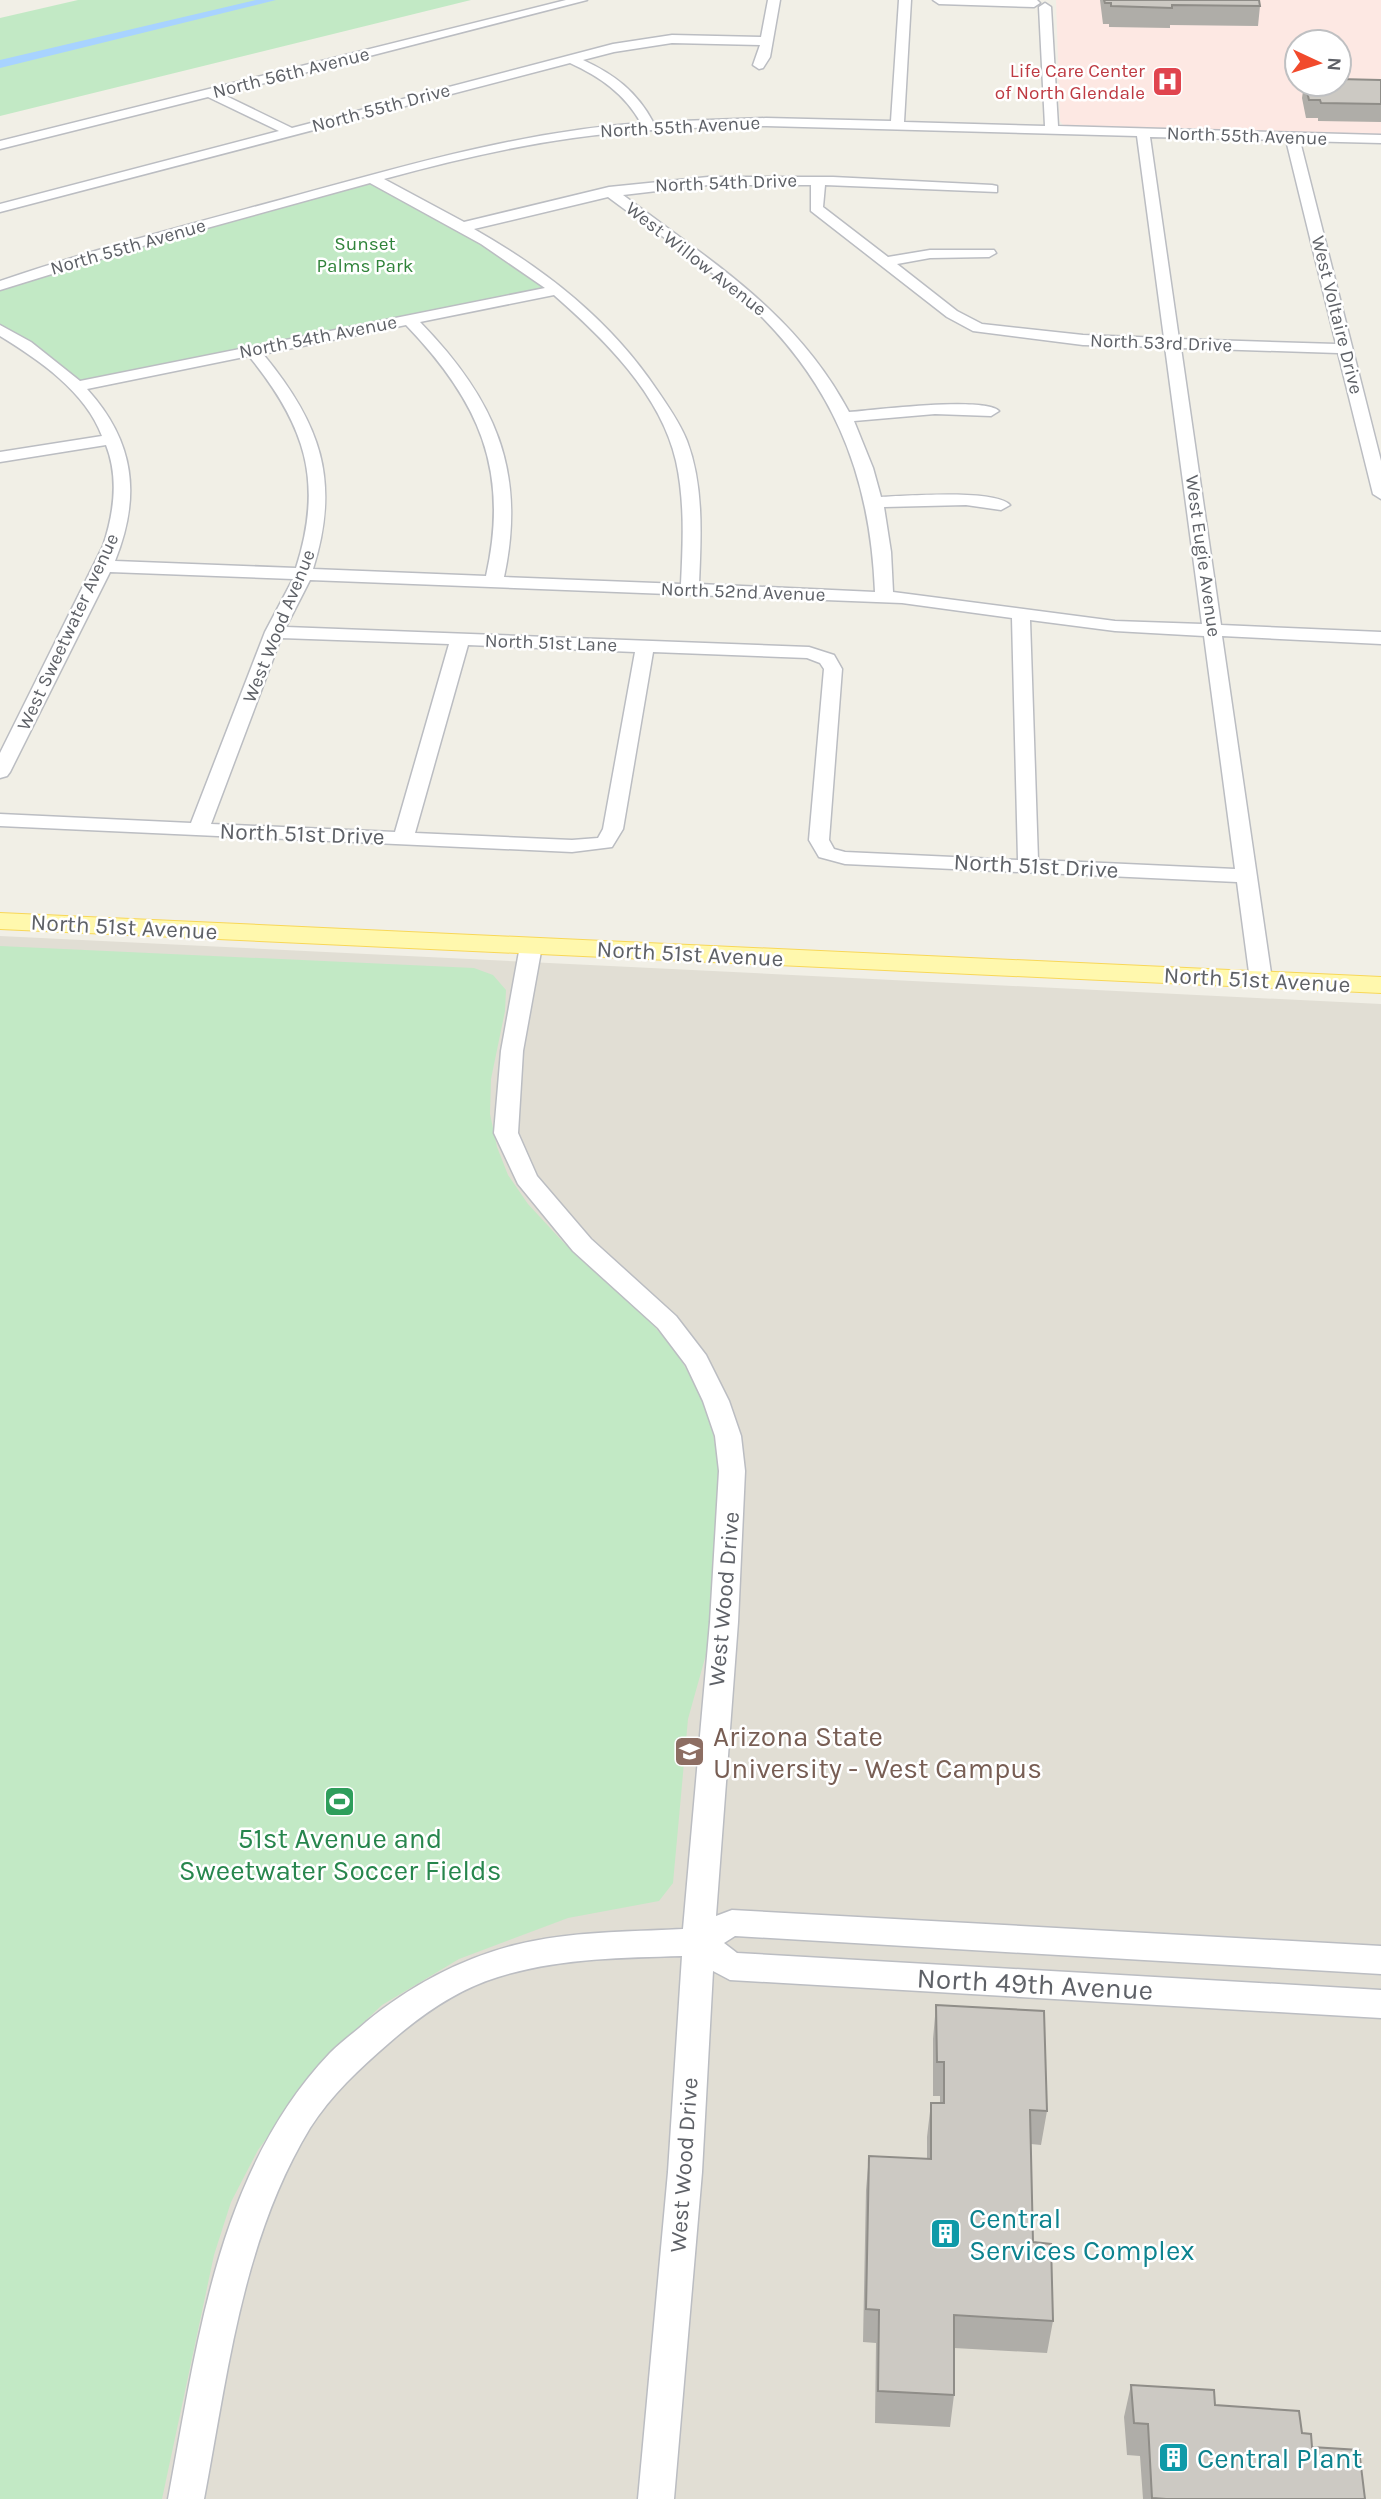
<svg xmlns="http://www.w3.org/2000/svg" width="1381" height="2499" font-family="Karla,sans-serif">
  <style>
    .education { fill: #e1ded4 }
    .medical { fill: #fde8e3; fill-rule: evenodd }
    .green { fill: #c2e9c5 }
    .lines { fill: none; stroke-linecap: round; stroke-linejoin: round }
    .canal { fill: #a8d3ff; fill-rule: evenodd }
    .minor-casing { stroke: #bbbdc2; stroke-width: 3 }
    .major-casing { stroke: #f8d758; stroke-width: 2 }
    .minor { fill: #fff; fill-rule: evenodd }
    .major { fill: #fff8ad; fill-rule: evenodd }
    .wall { fill: #afada8 }
    .building { fill: #ccc9c3; stroke: #8f8d88; stroke-width: 2 }
    .labels { text-anchor: middle; dominant-baseline: central; stroke-width: 5; stroke-linejoin: round; paint-order: stroke }
    .far-health-label { font-size: 19px; fill: #be3a42; stroke: #fff; text-anchor: end }
    .far-street-label { font-size: 19px; fill: #5e6167; stroke: #fff }
    .far-park-label { font-size: 19px; fill: #30833a; stroke: #fff }
    .street-label { font-size: 23px; fill: #5e6167; stroke: #fff }
    .near-education-label { font-size: 28px; fill: #785e54; stroke: #fff; text-anchor: start }
    .near-leisure-label { font-size: 28px; fill: #27864d; stroke: #fff }
    .near-street-label { font-size: 28px; fill: #5e6167; stroke: #fff }
    .near-culture-label { font-size: 28px; fill: #0d838f; stroke: #fff; text-anchor: start }
  </style>
  <rect width="100%" height="100%" fill="#f1efe6"/>
  <path class="education" d="M0,936l1381,68v1495h-1381z"/>
  <path class="medical" d="M1056,0h325v135l-318,-10 -3,-4zM1297,42h42v42h-42z"/>
  <g class="green">
    <path d="M78,0h393l-471,116v-98z"/>
    <path d="M373,179l185,111 -480,96 -78,-56v-44z"/>
    <path d="M0,946l474,22 19,7 13,15 -1,21 -14,68 -1,35 7,33 11,28 20,29 35,38 75,66 37,42 24,41 14,43 6,34 -7,165 -24,86 -15,164 -14,18 -91,17 -109,41 -77,46 -59,56 -65,89 -27,52 -17,53 -52,244h-162z"/>
  </g>
  <g class="lines">
    <path class="canal" d="M256,0h20l-276,68v-8z"/>
    <defs>
      <g id="minor">
        <path d="M566,0h21l-365,94 70,34 321,-84 59,-9 89,2 7,-37h12l-10,57 -7,11 -4,1 -6,-4 7,-20 -88,-2 -58,9 -31,8c31,14 54,32 70,62l113,-4 125,3 8,-121h12l-7,122 141,4 -6,-119 6,-4 6,4 7,119 323,9v8l-81,-2 81,320v38l-8,-5 -35,-141 -157,-5 40,277 160,7v12l-159,-8 50,344 -3,5h-16l-3,-5 -13,-98 -392,-18 -26,-7 -10,-17 15,-171 -4,-6 -13,-5 -154,-6 -30,177 -11,18 -40,5 -572,-26v-12l191,9 74,-191 28,-53 -183,-7 -100,200 -3,4 -7,2v-25l103,-207c11,-33 16,-68 3,-101l-106,17v-10l102,-16c-17,-45 -63,-76 -102,-100v-11l31,17 49,39 465,-93 -64,-44 -111,-61 -221,61 -149,46v-9c94,-32 191,-57 287,-83 117,-32 232,-66 354,-75 -17,-30 -41,-46 -71,-60l-570,149v-8l279,-73 -71,-34 -208,52v-8zM766,126l371,10 27,202 -81,-3 -101,-11 -25,-13 -60,-47 33,-6 59,-1 7,-4 -2,-3h-64l-42,7 -65,-50 2,-22 172,7v-6l-5,-1 -159,-8h-125l-99,10 -145,35 -80,-43c62,-17 125,-32 189,-41 64,-9 129,-11 193,-12zM1150,137l136,3 50,204 -157,-5zM708,185h103v26l136,106 26,14 110,14 82,2 37,277 -87,-3 -222,-29 -2,-40 -7,-45 82,-2 35,5 9,-5c-15,-16 -105,-9 -129,-8l-8,-29 -19,-47 81,-7 56,2 8,-5c-14,-15 -125,-1 -150,1 -53,-100 -139,-151 -226,-217zM608,197c44,33 91,63 132,99 91,82 130,174 135,296l-176,-8c2,-47 5,-98 -12,-143 -7,-18 -19,-35 -30,-51 -47,-70 -111,-120 -183,-161zM554,295c49,43 107,99 122,166 9,40 7,82 5,123l-177,-7c23,-107 -10,-179 -84,-255zM406,325c73,76 104,145 80,251l-173,-7c28,-89 7,-146 -50,-215zM249,356c56,69 75,125 47,212l-181,-7c26,-65 20,-119 -28,-172zM310,580l592,23 110,15 6,242 -173,-8 -11,-3 -5,-9 13,-171 -8,-14 -25,-8 -523,-20zM1030,620l85,11 89,5 31,233 -197,-9zM281,638l168,6 -54,188 -184,-8zM468,645l167,7 -32,177 -5,9 -26,2 -157,-7z"/>
        <path d="M933,0h104l3,3 -6,4 -95,-3z"/>
        <path d="M531,940l8,1 3,5 -19,105 -5,82 19,43 54,63 85,77 30,39 23,46 12,35 4,35 -7,151 -22,294 16,-6 649,36v28l-646,-38 -11,7 13,10 644,37v28l-651,-38 -17,-9 -11,201 -28,327h-36l30,-327 14,-216c-63,2 -123,2 -184,21 -40,12 -77,38 -109,66 -29,25 -58,52 -79,85 -68,112 -82,245 -106,371h-36c29,-153 49,-328 162,-446 11,-11 25,-21 36,-31 44,-36 94,-63 149,-77 56,-14 111,-13 168,-16l27,-307 9,-151 -4,-35 -12,-35 -17,-36 -28,-37 -85,-77 -55,-67 -24,-51 7,-82 19,-105 3,-5z"/>
      </g>
      <path id="major" d="M0,913l1381,64v16l-1381,-64z"/>
    </defs>
    <use href="#minor" class="minor-casing"/>
    <use href="#major" class="major-casing"/>
    <use href="#minor" class="minor"/>
    <use href="#major" class="major"/>
  </g>
  <g class="wall">
    <path d="M1100,0h159l1,6 -2,20 -88,-1v3l-61,-1v-3h-6z"/>
    <path d="M1381,80v42l-63,-1v-3h-12l-4,-20 2,-14h35z"/>
    <path d="M936,2005l111,106 -6,34 -10,-1 2,98 20,79 -6,32 -93,-5v47l-4,32 -75,-4 1,-80 -13,-1 3,-152 3,-34 58,3v-22l4,-34h9v-7h-7v-57z"/>
    <path d="M1131,2385l84,20 87,28 10,14 53,52h-222l-3,-43 -13,-1 -3,-38z"/>
  </g>
  <g class="building">
    <path d="M1104,0h155l1,6 -88,-1v3l-61,-2v-3h-6z"/>
    <path d="M1339,79l42,1v24l-60,-1 -1,-3h-11l-4,-16h34z"/>
    <path d="M936,2005l108,6 3,100 -17,-1 3,132 18,2 2,77 -99,-6v80l-76,-4 1,-81 -13,-1 3,-153 62,3v-56h13v-41h-7z"/>
    <path d="M1131,2385l83,5 1,15 84,6 3,22 9,1 1,13 47,3 6,49h-199l-14,-1 -4,-74 -14,-1z"/>
  </g>
  <defs>
    <symbol id="hospital-square" viewBox="-11 -11 22 22"><rect x="-9" y="-9" width="18" height="18" rx="4" fill="#e0444e" stroke="#fff"/><path d="M-5-5h3v3.5h4V-5h3V5h-3V1.5h-4V5h-3Z" fill="#fff"/></symbol>
    <symbol id="university-square" viewBox="-11 -11 22 22"><rect x="-9" y="-9" width="18" height="18" rx="4" fill="#8d6e63" stroke="#fff"/><path d="M0-5L7-2L0 1L-7-2ZM-4 1L0 2.5L4 1V4Q0 6-4 4Z" fill="#fff"/></symbol>
    <symbol id="stadium-square" viewBox="-11 -11 22 22"><rect x="-9" y="-9" width="18" height="18" rx="4" fill="#2e9e5b" stroke="#fff"/><path d="M0-5a6.5 5 0 1 0 0 10a6.5 5 0 1 0 0-10ZM-3.5-1.8h7v3.6h-7Z" fill="#fff"/></symbol>
    <symbol id="building-square" viewBox="-11 -11 22 22"><rect x="-9" y="-9" width="18" height="18" rx="4" fill="#0f9aa8" stroke="#fff"/><path d="M-4-6H4V6H1V3H-1V6H-4ZM-2.5-4.3h1.7v1.8h-1.7ZM.8-4.3h1.7v1.8H.8ZM-2.5-1h1.7V.8h-1.7ZM.8-1h1.7V.8H.8Z" fill="#fff"/></symbol>
  </defs>
  <g fill-rule="evenodd">
    <use href="#hospital-square" x="1150" y="64" width="35" height="35"/>
    <use href="#university-square" x="672" y="1734" width="35" height="35"/>
    <use href="#stadium-square" x="322" y="1784" width="35" height="35"/>
    <use href="#building-square" x="928" y="2216" width="35" height="35"/>
    <use href="#building-square" x="1156" y="2440" width="35" height="35"/>
  </g>
  <g class="labels">
    <g class="far-health-label">
      <text x="1145" y="71">Life Care Center<tspan x="1145" dy="22">of North Glendale</tspan></text>
    </g>
    <g class="far-street-label">
      <text transform="translate(291 73) rotate(-14)">North 56th Avenue</text>
      <text transform="translate(381 108) rotate(-15)">North 55th Drive</text>
      <text transform="translate(680 127) rotate(-3)">North 55th Avenue</text>
      <text transform="translate(1247 136) rotate(2)">North 55th Avenue</text>
      <text transform="translate(726 183) rotate(-2)">North 54th Drive</text>
      <text transform="translate(128 247) rotate(-16)">North 55th Avenue</text>
      <text transform="translate(696 259) rotate(38)">West Willow Avenue</text>
      <text transform="translate(1337 315) rotate(76)">West Voltaire Drive</text>
      <text transform="translate(318 337) rotate(-11)">North 54th Avenue</text>
      <text transform="translate(1161 343) rotate(2)">North 53rd Drive</text>
      <text transform="translate(1203 556) rotate(82)">West Eugie Avenue</text>
      <text transform="translate(743 592) rotate(2)">North 52nd Avenue</text>
      <text transform="translate(279 626) rotate(-68)">West Wood Avenue</text>
      <text transform="translate(68 632) rotate(-65)">West Sweetwater Avenue</text>
      <text transform="translate(551 643) rotate(2)">North 51st Lane</text>
    </g>
    <g class="far-park-label">
      <text x="365" y="244">Sunset<tspan x="365" dy="22">Palms Park</tspan></text>
    </g>
    <g class="street-label">
      <text transform="translate(302 834) rotate(2)">North 51st Drive</text>
      <text transform="translate(1036 866) rotate(3)">North 51st Drive</text>
      <text transform="translate(124 927) rotate(3)">North 51st Avenue</text>
      <text transform="translate(690 954) rotate(3)">North 51st Avenue</text>
      <text transform="translate(1257 980) rotate(3)">North 51st Avenue</text>
      <text transform="translate(724 1599) rotate(-85)">West Wood Drive</text>
      <text transform="translate(684 2165) rotate(-86)">West Wood Drive</text>
    </g>
    <g class="near-education-label">
      <text x="713" y="1736">Arizona State<tspan x="713" dy="32">University - West Campus</tspan></text>
    </g>
    <g class="near-leisure-label">
      <text x="340" y="1838">51st Avenue and<tspan x="340" dy="32">Sweetwater Soccer Fields</tspan></text>
    </g>
    <g class="near-street-label">
      <text transform="translate(1035 1984) rotate(3)">North 49th Avenue</text>
    </g>
    <g class="near-culture-label">
      <text x="969" y="2218">Central<tspan x="969" dy="32">Services Complex</tspan></text>
      <text x="1197" y="2458">Central Plant</text>
    </g>
  </g>
  <g transform="translate(1318 63) rotate(94)"><circle r="33" fill="#ffffff" stroke="#bfc0c2" stroke-width="2"/>
  <path d="M0-5L12 26L0 18L-12 26Z" fill="#f14a2c"/>
  <text y="-10" font-size="19" font-weight="bold" text-anchor="middle" fill="#5e6167">N</text>
  </g>
</svg>
